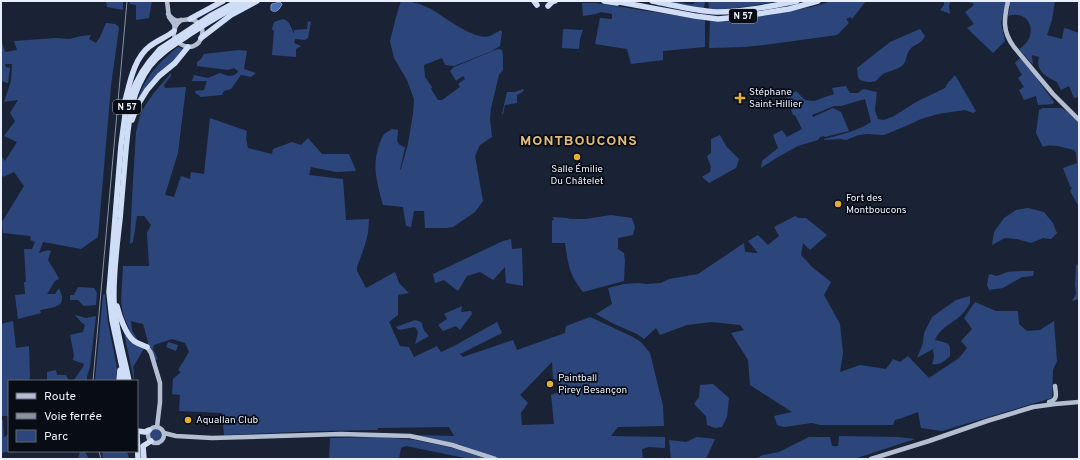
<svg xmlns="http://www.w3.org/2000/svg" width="1080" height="460" font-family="Overpass,sans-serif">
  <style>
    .green { fill: #2c467b; fill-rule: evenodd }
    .water { fill: #4a6db1; stroke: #7a94c8 }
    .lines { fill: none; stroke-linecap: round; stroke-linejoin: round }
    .major { stroke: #b3bed2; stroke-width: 4.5 }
    .highway { stroke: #d0ddf6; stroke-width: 5.5 }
    .rail { stroke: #8a91a1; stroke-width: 1 }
    .poi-dot { fill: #e4ae35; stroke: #080c14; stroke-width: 1.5 }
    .labels { text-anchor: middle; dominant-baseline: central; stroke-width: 3.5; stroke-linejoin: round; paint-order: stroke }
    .shield { fill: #080c14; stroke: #a6abb6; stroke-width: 1 }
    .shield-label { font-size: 9px; font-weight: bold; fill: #e9effc }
    .poi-label { font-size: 10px; fill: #e9effc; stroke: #080c14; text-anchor: start }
    .district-label { font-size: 14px; font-weight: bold; letter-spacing: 1px; fill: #e3bd75; stroke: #080c14 }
  </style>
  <rect width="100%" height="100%" fill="#1a2335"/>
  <g class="green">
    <path d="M106,1h17v9l-16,-3z"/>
    <path d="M130,1h22l-3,17 -13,2v-15l-6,-1z"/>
    <path d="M401,1c11,0 20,3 30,8 14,8 43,32 59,27 4,-2 7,-4 11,-6l1,2 -2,14 -8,5 -38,15 -9,-1 -3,-7 -18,7 1,12 7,10 -1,2 7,11h4l18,-13 -2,-3 7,-5 -2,-3 -7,5 -6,-10 4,-4 44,-18 4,1 1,6v14l-4,5 -8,33 -1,11 2,18 -12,8 -5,11 8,45 -8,11 -22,15 -7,1h-21l-1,-17h-10l-3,16 -5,-1 -3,-19 -20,-2c-7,-26 -13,-45 1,-71l8,-5 6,1c0,8 -4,14 7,17l-5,23 1,-1 7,-25 5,-30 1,-15 -7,-19 -13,-22 -4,-17 6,-24z"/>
    <path d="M663,1h8l18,3h4l4,-3h8l-1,8z"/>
    <path d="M708,1h71c-23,4 -46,9 -70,8z"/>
    <path d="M831,1h35l-14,18 -2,-2 -4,2 3,4 -12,12 -73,10 -20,2 -35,1 1,-27c27,-1 53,-4 79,-10 14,-2 29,-5 42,-10z"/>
    <path d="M944,1h7l-2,4 1,9 -10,-4 4,-5z"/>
    <path d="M967,1h88l-3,19 -5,15 15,4 2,-11 4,1 11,4v64l-5,1 -5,-12 -8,4 -4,-8c-11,-5 -22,-11 -18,-25l-7,-2 1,10 -14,-16c20,-11 13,-41 -11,-33l2,-10h-5l-4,17 4,18 -12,12 -26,-25 7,-4 -9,-12 9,-7 -1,-2 -5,-1z"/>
    <path d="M582,3h14l109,17v27l-42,4v9l-32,4 -4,-15 -32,-5 5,-26 12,1v-5l-11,-2 -5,2 -13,2z"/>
    <path d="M283,19c7,2 8,9 11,15v-4l13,-1 1,-8 3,1 -3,16 -3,2 -10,-1 -1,4 7,3 -5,3v8l-24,-2 2,-24 -2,-2 2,-7z"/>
    <path d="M106,23l9,1 3,2 1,2 -8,58 -13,151 -17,12 -38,-7 -4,11 9,-3 3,1 -3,9 8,13 3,6 -4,2 -8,13h8l4,-6c1,3 3,7 3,10 1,10 -15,10 -22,12l1,3 -23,6 -3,-24 10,-1 -1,-12h2l-2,-33h8l3,-7 -5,-2 1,-3 -1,-1 -27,-3 -1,-11 22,-36 -10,-14 -11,5 -2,-4v-17l4,5 12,-19 -13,-6 11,-15 -5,-8 8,-13 -14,2 7,-21 1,-17h-7l1,3 4,1 -2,15 -7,-2v-38l1,-1 3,10 12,-2 -3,-9 42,-3 13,1 12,-3 10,-1 -2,4 7,4 4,-6z"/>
    <path d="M563,29l20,1 -3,9 -1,10 -17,-1z"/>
    <path d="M920,29l5,7c-3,7 -9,8 -14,12 -6,7 -4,13 -8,17 -6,5 -14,6 -20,9 -3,2 -5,5 -7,7 -5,2 -10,1 -16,-1l-2,-3 -1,-9 33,-26z"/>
    <path d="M178,47l5,2 -5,8 -40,44 -1,-1c10,-25 20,-36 41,-53z"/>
    <path d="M239,50l8,1 -3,18 12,4 -5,4 -10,-2 -10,14 -7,2 -2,4 -22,2 -1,-2 -3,-1 -1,-3 9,-1 3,-9h-15l2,-6 14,3 12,-5c7,3 12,5 18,-1l-1,-2 -3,-2 -6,2 -31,-4v-4l4,-3 3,-5z"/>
    <path d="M1020,58l15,17 5,8 14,19 -1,2 -15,1 -2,-9 -12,4 -5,-10 5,-3 -6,-9 4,-3 -7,-12z"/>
    <path d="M171,73v3l-7,9 1,3 21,-1 -8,66 -13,42 9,2 7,-21 9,3 1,-7 13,2 6,-56 37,13 -1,8 2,9 24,6 1,-5 19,-7 9,3 7,-7 14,16h27l7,17 -20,1 -25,-5 -2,8 34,4 3,41 23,-1 -1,14 -3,12 -8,22v4l9,17 29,-16 4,11 10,10 -11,2v20l-9,7 11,24 9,1 5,10 23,-11 4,6 13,-6 43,-24 5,11 -42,21 3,3 50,-17 4,10 48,-17 1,-7 24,-9 41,19 10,6 9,11 13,53 1,20 -46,1 -7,9 54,1v11l-16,-1 -7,2 1,10h-144l-38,-14 -46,-10 39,1 -5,-9 -71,1v2l-59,1 -95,4 -2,-22 -43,-2 1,-16 -8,-1 1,-15 8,-7 -3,-2 11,-18 -4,-9 -13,-4 -18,6 -1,4 5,10 -4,1 -6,-13v-5l-5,-18 -12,-3 1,9 6,11 -7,-7 -8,-20 -2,-12 2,-36h26l-2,-33 4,-8 -7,-9h-7l-4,26 -3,2 2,-46 4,-66 4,-16 3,-7 10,-15zM552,362l1,17 5,1v12l-7,3 3,29 -32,1 -1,-12 7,-10 -8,-8z"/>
    <path d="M955,75l21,36 -3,2 -8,-3 -27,4 -17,5 -15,7 -22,9 -17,-1 -8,1 -13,5 -6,-1 -16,1v-1c16,-4 33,-8 47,-17l-6,-23 -24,7h-7l-22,9 1,2 20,-9 8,4 8,19 -24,6 -1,-1 -4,1 -2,3 -20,6 -20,11 -17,11 1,-7 16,-13 -5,-13 9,-5 5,7 15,-8 -7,-14h-2l-6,-18 9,-6 9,9 9,1 20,-7 -2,-6 14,-2 4,7h8l5,-4 14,3 -2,18 3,9 6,1 10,-4 22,-14 29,-14 4,-7h1z"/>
    <path d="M523,89l1,2 -7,4v8l-12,2 -2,9h-1l5,-22h8z"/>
    <path d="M1043,108h18l4,2 14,12v85l-9,-16 2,-3 -2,-2 -7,-18 14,-5 -1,-10 -2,-3c-9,-2 -22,-7 -31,-3l-7,-14 3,-23z"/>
    <path d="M720,135l6,11 13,13 -3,9 -27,15 -7,-6 8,-5 1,-5 -4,-11 4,-3v-14z"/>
    <path d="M1028,208l16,4 9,11 4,10 -6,6 -8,-1 -12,5 -14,-4 -12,-1 -13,7 2,-13 10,-14 12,-8z"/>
    <path d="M611,215l21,3 3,9 -2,8 -15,3v11l6,4 1,8 -1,20 -41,11c-2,-3 -5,-6 -7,-10 -8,-12 -9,-26 -11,-39h-13v-22l2,-2 -2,-2 16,1 1,1h17z"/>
    <path d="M795,216l4,2h7l21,17 -17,15 -7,-7 -2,12 11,12 19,15 -7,13 16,29 3,29 -3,19 20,-7 26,4 7,-10 7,3 8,-6 21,22 30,-20 8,-10 -6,-7 11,-12 -8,-11 11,-16 21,9h22l1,13 8,7 13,-1 14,-9 3,40 -4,9 -1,28 -110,33 -21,-3 -3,-16 -16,6 -7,2 -2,5h-73l-8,-2 -28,4 -7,-2 -3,-9 18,-4 -42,-27 -2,-25 -17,-27 13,-3 -4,-5 -28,-3 -25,3 -27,10 -4,-7 -12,11 -7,-5 -23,-10 -18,-10 16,-10 -4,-16 16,-4 14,-1 9,1 14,-1 8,-4 29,-5 46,-31 1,9 13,1 -10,-12 10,-6 10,10 11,-9 -5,-9z"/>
    <path d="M511,239l1,10 10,-1 1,38 -17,-3 -1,-16 -12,13 -13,-8 -13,4 -9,15 -14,-11 -9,3 -2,-9 70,-33z"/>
    <path d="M1079,264v35l-7,2 4,-7 -1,-9 1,-20z"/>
    <path d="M1021,271h13l-1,5 -11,1 -19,11 -14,2 -2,-5 2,-11 8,2 10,-4z"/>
    <path d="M78,287l16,1 3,5 -1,12 -12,1 -6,-6h-8v-5h4z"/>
    <path d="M105,294l3,29 9,45 -1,13h-21l8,-86z"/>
    <path d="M970,296v7c-3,5 -7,11 -12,15 -10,8 -18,10 -23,22l12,3 3,4v9c-5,5 -11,10 -18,8l2,-7 -1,-8 -16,9 6,-15 1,-10 8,-16 24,-17z"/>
    <path d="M462,306l-1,6 10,-1 1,3 -12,16 -4,-4 -13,5 -5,-6 9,-6 -3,-5z"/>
    <path d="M75,315l11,3 10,-2 -6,51 -3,9v5h-14l10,-14 1,-3 -11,-4 1,-5 -4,-20 13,-3 2,-7 -4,-3z"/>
    <path d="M415,320c7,2 7,2 8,8 1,3 4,6 6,8l-14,8 3,-12 -3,-5 -16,3 -3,-3z"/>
    <path d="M13,321l3,27 13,-2 1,31 -1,4h-20v35h-7l-1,-91 3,-2z"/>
    <path d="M125,331l20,16 -12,20 1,5v9l-10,-49z"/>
    <path d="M168,342l10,3 -2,6 -10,-4z"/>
    <path d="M56,370l1,5h9l3,6h-22v-9z"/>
    <path d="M713,384l16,14 -2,19 -5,10 -7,1 -8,-3 -1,-9 -12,-12 5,-7 1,-12z"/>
    <path d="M1,420h2l1,17 5,-3v17h2l-10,2z"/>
    <circle cx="156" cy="435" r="5.5"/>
    <path d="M839,436l59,1 17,2 -61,20h-99l8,-4 16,-3 30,-15h21l2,9h6z"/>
    <path d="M382,437l33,3 38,8 34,11h-17l-64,-13 -5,2 -2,11h-70l1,-21z"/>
    <path d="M697,437l18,2 -9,20h-35l-2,-19 17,2z"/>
    <path d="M80,451h5v1l4,7h-11z"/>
    <path d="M102,451h25l2,8h-26z"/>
  </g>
  <path class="water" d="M280,2l2,2c-2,5 -6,10 -11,6v-5l1,-1z"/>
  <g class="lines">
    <g class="major">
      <path d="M167,1l2,16 5,7 1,5"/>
      <path d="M1008,1c-4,18 -6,30 6,46l39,47 26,26"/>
      <path d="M168,14c2,2 4,5 7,6 8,3 15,-6 24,4 3,3 4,7 3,11 -5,25 -44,5 -21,-15"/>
      <path d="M147,347l4,6 9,30v19l-3,25"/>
      <path d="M1049,402c9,-2 7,-8 6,-16"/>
      <circle cx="156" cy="435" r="8"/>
      <path d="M164,433l12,3 36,2 129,-4 69,2 42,9 43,14"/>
      <path d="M871,459l58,-18 58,-20 46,-14 22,-3 24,-2"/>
    </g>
    <g class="highway">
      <path d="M534,1l3,4"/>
      <path d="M604,1l13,2"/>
      <path d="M614,1l81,15 23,3 20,-2 51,-8 29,-8"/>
      <path d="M652,1c21,4 43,10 65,11 25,0 55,-6 80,-11"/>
      <path d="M548,6l4,-4 3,-1"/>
      <path d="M190,19l33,-18"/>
      <path d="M201,38l30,-23 26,-14"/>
      <path d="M125,101c5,-19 9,-43 25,-55 8,-6 17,-9 24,-15"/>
      <path d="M132,120l5,-14 10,-16 12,-14 16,-13 13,-16"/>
      <path d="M117,306c2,9 9,29 17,35 4,3 9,4 13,6"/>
      <path d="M119,381l1,-11"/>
      <path d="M125,381l-13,-61 -3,-28 12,-147 4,-30 4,-16 7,-16 6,-11 7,-10 11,-13 50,-33 28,-15"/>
      <path d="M129,381c-5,-26 -14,-53 -15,-80 -1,-27 3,-55 6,-82 2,-23 4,-46 6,-70 3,-30 5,-57 24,-83 11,-14 26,-22 40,-32 19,-12 37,-24 58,-33"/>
      <path d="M137,431l8,1 4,-2"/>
      <path d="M137,433l1,26"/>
      <path d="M144,459l-1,-13 8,-5"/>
    </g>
    <g class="rail">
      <path d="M93,381l34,-380"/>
      <path d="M99,451l2,8"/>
    </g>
  </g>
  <g class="poi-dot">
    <path d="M738 92h4v4h4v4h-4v4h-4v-4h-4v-4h4z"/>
    <circle cx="577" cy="157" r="4"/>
    <circle cx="838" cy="204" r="4"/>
    <circle cx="550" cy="384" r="4"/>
    <circle cx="188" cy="420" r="4"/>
  </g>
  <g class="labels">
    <g class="shield">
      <rect x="729" y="9" width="28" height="14" rx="3"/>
      <rect x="113" y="100" width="28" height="14" rx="3"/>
    </g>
    <g class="shield-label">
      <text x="743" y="16">N 57</text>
      <text x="127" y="107">N 57</text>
    </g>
    <g class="poi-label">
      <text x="749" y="92">Stéphane<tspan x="749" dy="12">Saint-Hillier</tspan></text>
      <text x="577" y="169" text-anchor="middle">Salle Émilie<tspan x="577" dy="12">Du Châtelet</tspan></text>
      <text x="846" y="198">Fort des<tspan x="846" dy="12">Montboucons</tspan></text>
      <text x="558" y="378">Paintball<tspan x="558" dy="12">Pirey Besançon</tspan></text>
      <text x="196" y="420">Aquallan Club</text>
    </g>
    <g class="district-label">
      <text x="579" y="141">MONTBOUCONS</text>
    </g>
  </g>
  <rect width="1080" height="460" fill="none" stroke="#e9effc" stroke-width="4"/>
  <rect x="8" y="380" width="130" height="72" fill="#080c14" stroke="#626771"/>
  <rect x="16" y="393" width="20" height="6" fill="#b3bed2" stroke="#626771"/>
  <text x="44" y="400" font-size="12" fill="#e9effc">Route</text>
  <rect x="16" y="413" width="20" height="6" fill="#8a91a1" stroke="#626771"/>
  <text x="44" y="420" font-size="12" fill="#e9effc">Voie ferrée</text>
  <rect x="16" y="430" width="20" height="12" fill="#2c467b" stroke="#626771"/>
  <text x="44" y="440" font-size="12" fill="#e9effc">Parc</text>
</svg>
